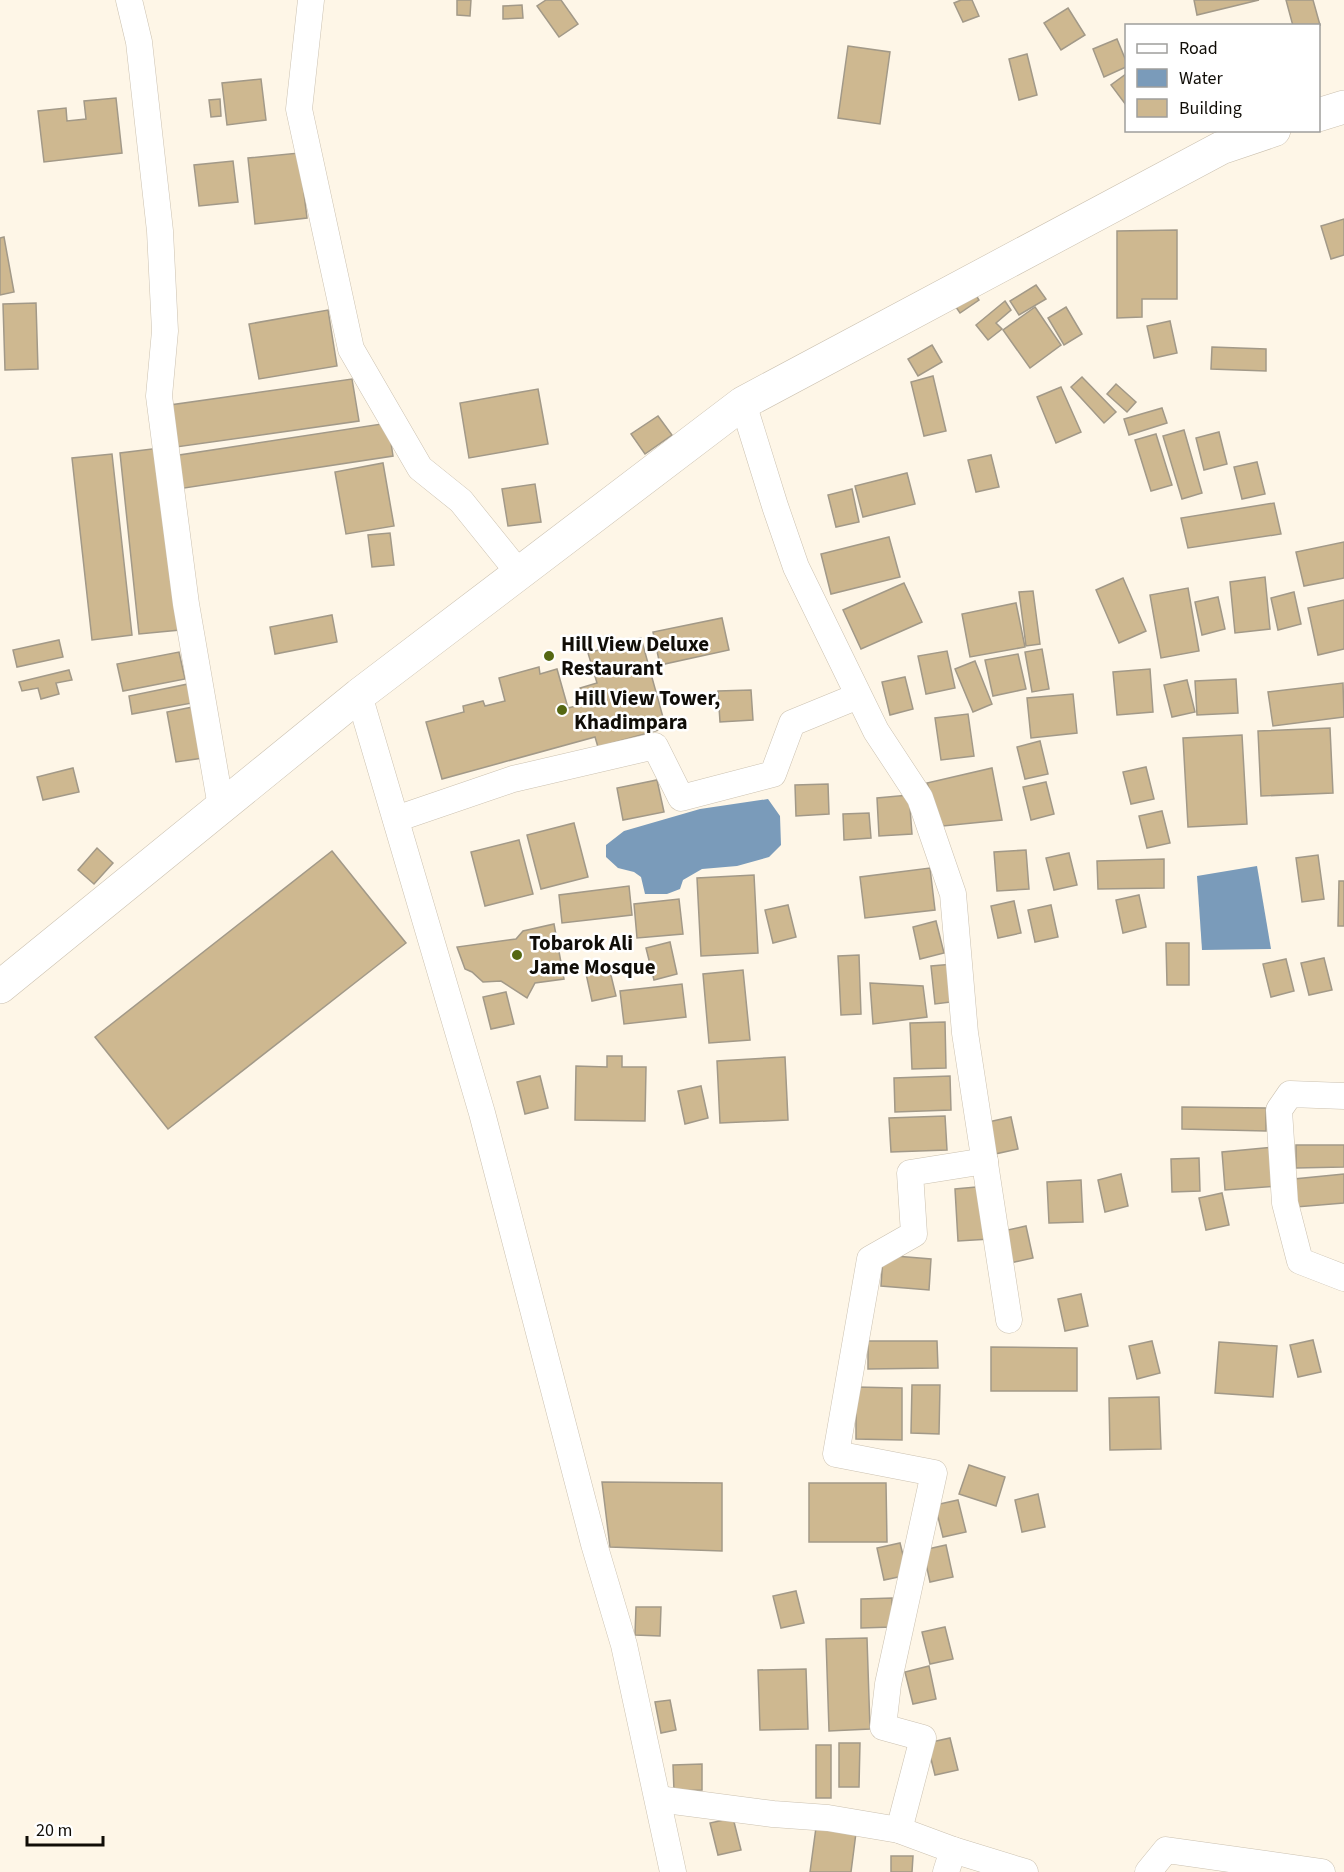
<svg xmlns="http://www.w3.org/2000/svg" width="1344" height="1872" font-family="'Source Sans 3',sans-serif">
  <style>
    .water { fill: #7a9bba }
    .building { fill: #ceb890; stroke: #a29988; stroke-width: 1.5 }
    .lines { fill: none; stroke-linecap: round; stroke-linejoin: round }
    .street-casing { stroke: #cbc1b0; stroke-width: 27 }
    .highway-casing { stroke: #cbc1b0; stroke-width: 34 }
    .street { stroke: #fff; stroke-width: 26 }
    .highway { stroke: #fff; stroke-width: 33 }
    .poi-dot { fill: #556712; stroke: #fff; stroke-width: 2 }
    .labels { text-anchor: middle; dominant-baseline: central; stroke-width: 5; stroke-linejoin: round; paint-order: stroke }
    .poi-label { font-size: 21px; font-weight: bold; fill: #100d07; stroke: #fff; text-anchor: start }
  </style>
  <rect width="100%" height="100%" fill="#fef6e7"/>
  <g class="water">
    <path d="M768,799l12,17 1,29 -12,12 -32,9 -35,3 -19,11 -3,9 -13,5h-22l-4,-17 -7,-5 -16,-4 -12,-11v-12l18,-14 76,-22z"/>
    <path d="M1257,866l14,83 -69,1 -5,-74z"/>
  </g>
  <g class="building">
    <path d="M457,0h14l-1,16 -13,-1z"/>
    <path d="M546,0h15l17,24 -19,13 -22,-31z"/>
    <path d="M961,0h11l7,16 -16,6 -9,-19z"/>
    <path d="M1194,0h65l-62,15z"/>
    <path d="M1286,0h27l7,25 -27,1z"/>
    <path d="M522,5l1,13 -20,1v-13z"/>
    <path d="M1068,8l17,27 -24,15 -17,-27z"/>
    <path d="M1117,39l9,22v6l-22,10 -11,-28z"/>
    <path d="M848,46l42,6 -10,72 -42,-6z"/>
    <path d="M1027,54l10,41 -18,5 -10,-41z"/>
    <path d="M1126,74v31l-15,-20z"/>
    <path d="M261,79l5,41 -39,5 -5,-42z"/>
    <path d="M116,98l6,55 -78,9 -6,-51 28,-3 1,13 19,-2 -2,-18z"/>
    <path d="M220,99l1,17 -10,1 -2,-17z"/>
    <path d="M299,153l8,65 -52,6 -7,-66z"/>
    <path d="M233,161l5,41 -39,4 -5,-41z"/>
    <path d="M1344,219v36l-13,4 -10,-33z"/>
    <path d="M1177,230v69h-35v18l-25,1v-87z"/>
    <path d="M4,237l10,55 -14,3v-57z"/>
    <path d="M969,284l10,16 -19,13 -11,-16z"/>
    <path d="M1036,285l10,14 -27,16 -9,-14z"/>
    <path d="M1005,301l6,9 -15,13 6,6 -14,11 -12,-15z"/>
    <path d="M36,303l2,66 -33,1 -2,-66z"/>
    <path d="M1035,307l26,38 -31,23 -27,-38z"/>
    <path d="M1066,307l16,27 -18,11 -16,-27z"/>
    <path d="M328,310l9,56 -78,13 -10,-55z"/>
    <path d="M1170,321l7,32 -23,5 -7,-32z"/>
    <path d="M932,345l10,17 -24,14 -10,-17z"/>
    <path d="M1212,347l54,2v22l-55,-2z"/>
    <path d="M933,376l13,55 -22,5 -13,-54z"/>
    <path d="M1082,377l34,35 -12,11 -33,-36z"/>
    <path d="M352,379l7,42 -190,27 -6,-42z"/>
    <path d="M1116,384l20,18 -9,10 -20,-18z"/>
    <path d="M1061,387l20,45 -25,11 -19,-46z"/>
    <path d="M538,389l10,55 -79,14 -9,-55z"/>
    <path d="M1162,408l5,15 -38,12 -5,-16z"/>
    <path d="M658,416l14,19 -27,19 -14,-20z"/>
    <path d="M388,423l5,33 -215,33 -5,-33z"/>
    <path d="M1184,430l18,63 -20,6 -19,-63z"/>
    <path d="M1219,432l8,32 -23,6 -8,-32z"/>
    <path d="M1156,434l16,51 -21,6 -16,-51z"/>
    <path d="M160,448l20,182 -41,4 -19,-181z"/>
    <path d="M112,454l20,181 -40,5 -20,-182z"/>
    <path d="M991,455l8,32 -23,5 -8,-32z"/>
    <path d="M1257,462l8,32 -23,5 -8,-32z"/>
    <path d="M383,463l11,63 -48,8 -11,-62z"/>
    <path d="M907,473l8,31 -52,13 -8,-31z"/>
    <path d="M535,484l6,38 -33,4 -6,-37z"/>
    <path d="M852,489l7,33 -23,5 -8,-32z"/>
    <path d="M1274,503l7,31 -93,14 -7,-30z"/>
    <path d="M390,533l4,32 -22,2 -4,-32z"/>
    <path d="M889,537l11,40 -69,17 -10,-40z"/>
    <path d="M1344,542v36l-40,8 -8,-34z"/>
    <path d="M1265,577l5,52 -35,4 -5,-51z"/>
    <path d="M1123,578l23,53 -27,12 -23,-53z"/>
    <path d="M904,583l18,39 -61,27 -18,-39z"/>
    <path d="M1188,588l11,63 -38,7 -11,-63z"/>
    <path d="M1033,591l7,53 -14,2 -7,-54z"/>
    <path d="M1294,592l7,32 -23,6 -7,-32z"/>
    <path d="M1218,597l7,32 -23,6 -7,-33z"/>
    <path d="M1344,600v49l-26,6 -10,-47z"/>
    <path d="M1016,603l9,44 -55,10 -8,-43z"/>
    <path d="M332,615l5,27 -62,12 -5,-27z"/>
    <path d="M722,618l7,32 -69,15 -7,-33z"/>
    <path d="M641,638l25,90 -68,19 -3,-10 -153,42 -16,-57 38,-10 -1,-6 20,-5 2,5 20,-5 -6,-23 40,-11 1,7 17,-5 11,39 16,-4 -4,-16 17,-5 -9,-30z"/>
    <path d="M59,640l4,17 -46,10 -4,-17z"/>
    <path d="M1042,649l7,40 -17,3 -7,-40z"/>
    <path d="M947,651l8,37 -29,6 -8,-38z"/>
    <path d="M179,652l6,27 -62,12 -6,-27z"/>
    <path d="M1018,654l8,35 -33,7 -8,-36z"/>
    <path d="M975,661l17,43 -19,8 -18,-43z"/>
    <path d="M1150,669l3,43 -36,3 -4,-43z"/>
    <path d="M69,670l3,10 -16,3 3,11 -18,5 -3,-11 -16,3 -3,-9z"/>
    <path d="M905,677l8,32 -23,6 -8,-33z"/>
    <path d="M1236,679l2,34 -41,2 -2,-34z"/>
    <path d="M1187,680l8,32 -23,5 -8,-32z"/>
    <path d="M1343,683l1,34 -71,9 -5,-34z"/>
    <path d="M188,684l4,19 -60,11 -3,-18z"/>
    <path d="M751,690l2,30 -33,2 -2,-31z"/>
    <path d="M1073,694l4,39 -46,5 -4,-40z"/>
    <path d="M193,707l10,51 -27,4 -9,-50z"/>
    <path d="M968,714l6,42 -33,4 -6,-42z"/>
    <path d="M1330,728l3,65 -72,3 -3,-65z"/>
    <path d="M1242,735l5,89 -59,3 -5,-89z"/>
    <path d="M1040,741l8,33 -23,5 -8,-32z"/>
    <path d="M1146,767l8,32 -23,5 -8,-32z"/>
    <path d="M73,768l6,24 -36,8 -6,-23z"/>
    <path d="M992,768l10,52 -59,6 -16,-43z"/>
    <path d="M657,780l7,32 -41,8 -6,-32z"/>
    <path d="M1046,782l8,32 -23,6 -8,-33z"/>
    <path d="M828,784l1,30 -33,2 -1,-31z"/>
    <path d="M909,795l3,39 -33,2 -2,-38z"/>
    <path d="M1162,811l8,32 -23,5 -8,-32z"/>
    <path d="M869,813l2,25 -27,2 -1,-26z"/>
    <path d="M574,823l14,54 -47,12 -14,-54z"/>
    <path d="M519,840l14,54 -48,12 -14,-54z"/>
    <path d="M97,848l16,15 -19,21 -16,-14z"/>
    <path d="M1026,850l3,39 -32,2 -3,-39z"/>
    <path d="M332,851l74,92 -238,186 -73,-92z"/>
    <path d="M1069,853l8,32 -23,5 -8,-32z"/>
    <path d="M1318,855l6,44 -22,3 -6,-44z"/>
    <path d="M1164,859v29l-66,1 -1,-28z"/>
    <path d="M930,868l5,42 -70,8 -5,-41z"/>
    <path d="M754,875l4,78 -57,3 -4,-78z"/>
    <path d="M1339,881h5v45h-6z"/>
    <path d="M629,886l3,29 -70,8 -3,-28z"/>
    <path d="M1139,895l7,32 -23,6 -7,-33z"/>
    <path d="M679,899l4,35 -46,4 -3,-34z"/>
    <path d="M1014,901l7,32 -23,5 -7,-32z"/>
    <path d="M788,905l8,32 -23,6 -8,-33z"/>
    <path d="M1051,905l7,32 -23,5 -7,-32z"/>
    <path d="M936,921l8,32 -24,6 -7,-32z"/>
    <path d="M554,924l10,55 -29,4 -8,15 -26,-17 -18,1 -11,-10 -7,-3 -8,-22 59,-8 7,-8z"/>
    <path d="M670,942l7,32 -23,6 -8,-32z"/>
    <path d="M1166,943h23v42h-22z"/>
    <path d="M859,955l2,59 -20,1 -3,-59z"/>
    <path d="M1324,958l8,32 -23,5 -8,-32z"/>
    <path d="M1286,959l8,32 -23,6 -8,-33z"/>
    <path d="M608,963l8,33 -24,5 -7,-32z"/>
    <path d="M954,964l4,37 -23,3 -4,-38z"/>
    <path d="M743,970l7,70 -41,3 -6,-69z"/>
    <path d="M870,983l53,3 4,31 -54,7z"/>
    <path d="M682,984l4,33 -62,7 -4,-33z"/>
    <path d="M506,992l8,32 -23,5 -8,-32z"/>
    <path d="M945,1022l1,46 -34,1 -2,-46z"/>
    <path d="M607,1056h15v11h24l-1,54 -70,-1 1,-54 31,1z"/>
    <path d="M785,1057l3,63 -68,3 -3,-62z"/>
    <path d="M540,1076l8,32 -23,6 -8,-32z"/>
    <path d="M950,1076l1,34 -56,2 -1,-34z"/>
    <path d="M701,1086l7,32 -23,6 -7,-33z"/>
    <path d="M1182,1107l84,1v23l-84,-2z"/>
    <path d="M945,1116l2,34 -56,2 -2,-34z"/>
    <path d="M1011,1117l7,32 -23,5 -7,-32z"/>
    <path d="M1296,1145h48v22l-48,1z"/>
    <path d="M1275,1147l3,39 -53,4 -3,-38z"/>
    <path d="M1199,1158l1,33 -28,1 -1,-33z"/>
    <path d="M1121,1174l7,32 -23,6 -7,-32z"/>
    <path d="M1344,1174v29l-48,4 -2,-28z"/>
    <path d="M1081,1180l2,42 -34,1 -2,-41z"/>
    <path d="M987,1186l3,53 -32,2 -3,-52z"/>
    <path d="M1222,1193l7,32 -23,5 -7,-32z"/>
    <path d="M1026,1226l7,32 -23,5 -7,-32z"/>
    <path d="M883,1255l48,4 -2,31 -48,-4z"/>
    <path d="M1081,1294l7,32 -23,5 -7,-32z"/>
    <path d="M1313,1340l8,32 -23,5 -8,-32z"/>
    <path d="M868,1341h69l1,27 -70,1z"/>
    <path d="M1152,1341l8,32 -23,6 -8,-33z"/>
    <path d="M1219,1342l58,4 -4,51 -58,-4z"/>
    <path d="M991,1347l86,1v43h-86z"/>
    <path d="M912,1385h28l-1,49 -28,-1z"/>
    <path d="M856,1387l46,1v52l-46,-1z"/>
    <path d="M1159,1397l2,52 -51,1 -1,-52z"/>
    <path d="M969,1465l36,12 -9,29 -37,-12z"/>
    <path d="M602,1482l120,1v68l-112,-4z"/>
    <path d="M809,1483h77l1,59h-78z"/>
    <path d="M1038,1494l7,33 -23,5 -7,-32z"/>
    <path d="M958,1500l8,32 -23,5 -8,-32z"/>
    <path d="M900,1543l8,32 -24,5 -7,-32z"/>
    <path d="M946,1545l7,32 -23,5 -7,-32z"/>
    <path d="M796,1591l8,32 -23,5 -8,-32z"/>
    <path d="M892,1598v29l-31,1v-29z"/>
    <path d="M636,1607h25l-1,29 -25,-1z"/>
    <path d="M945,1627l8,32 -23,5 -8,-32z"/>
    <path d="M867,1638l3,91 -41,2 -3,-92z"/>
    <path d="M929,1666l7,33 -23,5 -8,-32z"/>
    <path d="M806,1669l2,60 -48,1 -2,-60z"/>
    <path d="M670,1700l6,30 -15,3 -6,-31z"/>
    <path d="M950,1738l8,32 -23,5 -8,-32z"/>
    <path d="M839,1743h21l-1,44h-20z"/>
    <rect x="816" y="1745" width="15" height="53"/>
    <path d="M702,1764v26l-28,1 -1,-26z"/>
    <path d="M733,1818l8,32 -23,5 -8,-32z"/>
    <path d="M817,1820l40,5 -6,47h-41z"/>
    <path d="M891,1856h22l-1,16h-21z"/>
  </g>
  <g class="lines">
    <defs>
      <g id="street">
        <path d="M129,0l10,42 21,189 5,100 -6,65 27,208 35,203"/>
        <path d="M311,0l-12,109 52,240 69,119 41,33 58,72"/>
        <path d="M743,403l32,103 21,61 80,164 44,67 33,96 12,139 44,287"/>
        <path d="M359,695l123,418 112,431 30,101 49,227"/>
        <path d="M396,819l117,-40 142,-33 26,52 92,-24 19,-51 66,-27"/>
        <path d="M1344,1096l-54,-2 -11,16 6,93 15,58 44,17"/>
        <path d="M658,1799l115,15 55,4 71,12 54,20 72,22"/>
        <path d="M899,1830l24,-92 -40,-11 5,-43 46,-211 -98,-19 34,-195 44,-25 -4,-61 75,-12"/>
        <path d="M946,1872l7,-22"/>
        <path d="M1148,1872l18,-22 156,22"/>
      </g>
      <g id="highway">
        <path d="M1318,115l26,-8"/>
        <path d="M0,987l359,-292 384,-292 478,-255 53,-18"/>
      </g>
    </defs>
    <use href="#street" class="street-casing"/>
    <use href="#highway" class="highway-casing"/>
    <use href="#street" class="street"/>
    <use href="#highway" class="highway"/>
  </g>
  <g class="poi-dot">
    <circle cx="549" cy="656" r="6"/>
    <circle cx="562" cy="710" r="6"/>
    <circle cx="517" cy="955" r="6"/>
  </g>
  <g class="labels">
    <g class="poi-label">
      <text x="561" y="644">Hill View Deluxe<tspan x="561" dy="24">Restaurant</tspan></text>
      <text x="574" y="698">Hill View Tower,<tspan x="574" dy="24">Khadimpara</tspan></text>
      <text x="529" y="943">Tobarok Ali<tspan x="529" dy="24">Jame Mosque</tspan></text>
    </g>
  </g>
  <rect x="1125" y="24" width="195" height="108" fill="#ffffff" stroke="#9f9e9c" stroke-width="1.5"/>
  <rect x="1137" y="44" width="30" height="9" fill="#ffffff" stroke="#9f9e9c" stroke-width="1.5"/>
  <text x="1179" y="54" font-size="18" fill="#100d07">Road</text>
  <rect x="1137" y="69" width="30" height="18" fill="#7a9bba" stroke="#9f9e9c" stroke-width="1.5"/>
  <text x="1179" y="84" font-size="18" fill="#100d07">Water</text>
  <rect x="1137" y="99" width="30" height="18" fill="#ceb890" stroke="#9f9e9c" stroke-width="1.5"/>
  <text x="1179" y="114" font-size="18" fill="#100d07">Building</text>
  <path d="M27 1836v9h76v-9" fill="none" stroke="#100d07" stroke-width="3"/>
  <text x="36" y="1836" font-size="18" fill="#100d07" stroke="#ffffff" stroke-width="4.5" paint-order="stroke">20 m</text>
</svg>
